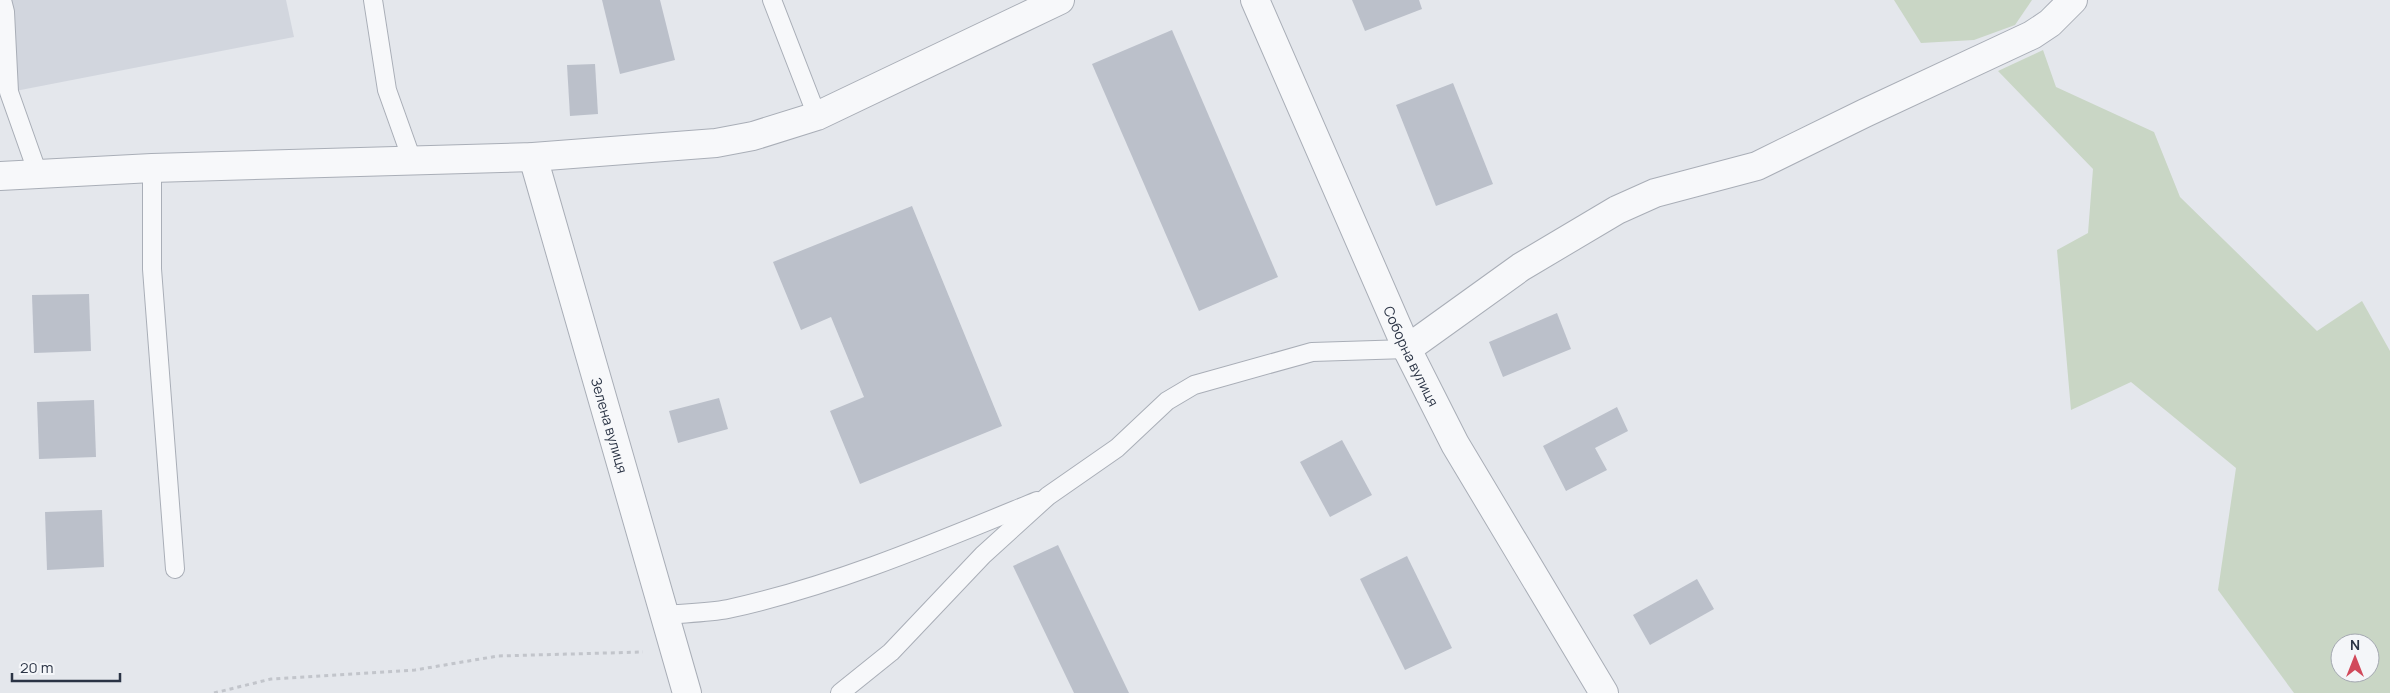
<svg xmlns="http://www.w3.org/2000/svg" width="2390" height="693" font-family="Manrope,sans-serif">
  <style>
    .built { fill: #d2d6de }
    .green { fill: #c9d6c5; fill-rule: evenodd }
    .building { fill: #bbc0ca }
    .lines { fill: none; stroke-linecap: round; stroke-linejoin: round }
    .service-casing { stroke: #a9aeb7; stroke-width: 20 }
    .minor-casing { stroke: #a9aeb7; stroke-width: 30 }
    .path { stroke: #c2c5cb; stroke-width: 3; stroke-dasharray: 4 4; stroke-linecap: butt }
    .service { stroke: #f7f8fa; stroke-width: 18 }
    .minor { stroke: #f7f8fa; stroke-width: 28 }
    .labels { text-anchor: middle; dominant-baseline: central; stroke-width: 4; stroke-linejoin: round; paint-order: stroke }
    .street-label { font-size: 14px; fill: #2b3445; stroke: #f4f6f9 }
  </style>
  <rect width="100%" height="100%" fill="#e4e7ec"/>
  <path class="built" d="M0,0h286l8,37 -294,57z"/>
  <g class="green">
    <path d="M1894,0h138l-17,25 -41,15 -53,3z"/>
    <path d="M2043,50l13,37 98,45 26,65 137,134 45,-30 28,50v342h-96l-76,-103 18,-122 -105,-86 -60,28 -14,-160 31,-17 5,-64 -95,-98zM2340,643h30v30h-30z"/>
  </g>
  <g class="building">
    <path d="M602,0h58l15,60 -55,14z"/>
    <path d="M1352,0h67l3,9 -57,22z"/>
    <path d="M1172,30l106,247 -79,34 -107,-247z"/>
    <path d="M595,64l3,50 -28,2 -3,-51z"/>
    <path d="M1453,83l40,101 -57,22 -40,-101z"/>
    <path d="M912,206l90,220 -142,58 -30,-73 34,-14 -33,-80 -30,13 -28,-68z"/>
    <path d="M89,294l2,57 -57,2 -2,-58z"/>
    <path d="M1557,313l14,36 -68,28 -14,-35z"/>
    <path d="M719,398l9,31 -50,14 -9,-32z"/>
    <path d="M94,400l2,57 -57,2 -2,-57z"/>
    <path d="M1617,407l11,24 -33,17 12,22 -41,21 -23,-45z"/>
    <path d="M1342,440l30,55 -42,22 -30,-55z"/>
    <path d="M102,510l2,57 -57,3 -2,-58z"/>
    <path d="M1058,545l71,148h-55l-61,-127z"/>
    <path d="M1407,556l45,92 -47,22 -45,-91z"/>
    <path d="M1697,579l17,30 -64,36 -17,-30z"/>
  </g>
  <g class="lines">
    <defs>
      <g id="service">
        <path d="M2,0l3,12 4,80 29,82"/>
        <path d="M373,0l14,90 25,70"/>
        <path d="M772,0l45,116"/>
        <path d="M152,168v101l23,300"/>
        <path d="M664,615c21,-2 44,-2 64,-6 106,-23 209,-67 309,-108"/>
        <path d="M840,693l51,-41 92,-97 65,-59 69,-48 50,-47 27,-16 118,-33 95,-3"/>
      </g>
      <g id="minor">
        <path id="s1" d="M1255,0l152,349 48,95 149,249"/>
        <path id="s2" d="M533,157l154,536"/>
        <path d="M0,176l152,-8 381,-11 183,-14 37,-7 64,-20 243,-116"/>
        <path d="M1407,349l114,-82 96,-57 38,-17 102,-27 108,-53 167,-78 18,-12 23,-23"/>
      </g>
    </defs>
    <use href="#service" class="service-casing"/>
    <use href="#minor" class="minor-casing"/>
    <path class="path" d="M214,693l57,-14 144,-9 83,-14 145,-4"/>
    <use href="#service" class="service"/>
    <use href="#minor" class="minor"/>
  </g>
  <g class="labels">
    <g class="street-label">
      <text stroke="none"><textPath href="#s1" startOffset="389">Соборна вулиця</textPath></text>
      <text stroke="none"><textPath href="#s2" startOffset="279">Зелена вулиця</textPath></text>
    </g>
  </g>
  <g transform="translate(2355 658)"><circle r="24" fill="#f4f6f9" stroke="#a4a8b1"/>
  <path d="M0-4L9 19L0 12L-9 19Z" fill="#d1495b"/>
  <text y="-8" font-size="14" font-weight="bold" text-anchor="middle" fill="#2b3445">N</text>
  </g>
  <path d="M12 673v8h108v-8" fill="none" stroke="#2b3445" stroke-width="2.5"/>
  <text x="20" y="673" font-size="15" fill="#2b3445" stroke="#f4f6f9" stroke-width="4" paint-order="stroke">20 m</text>
</svg>
